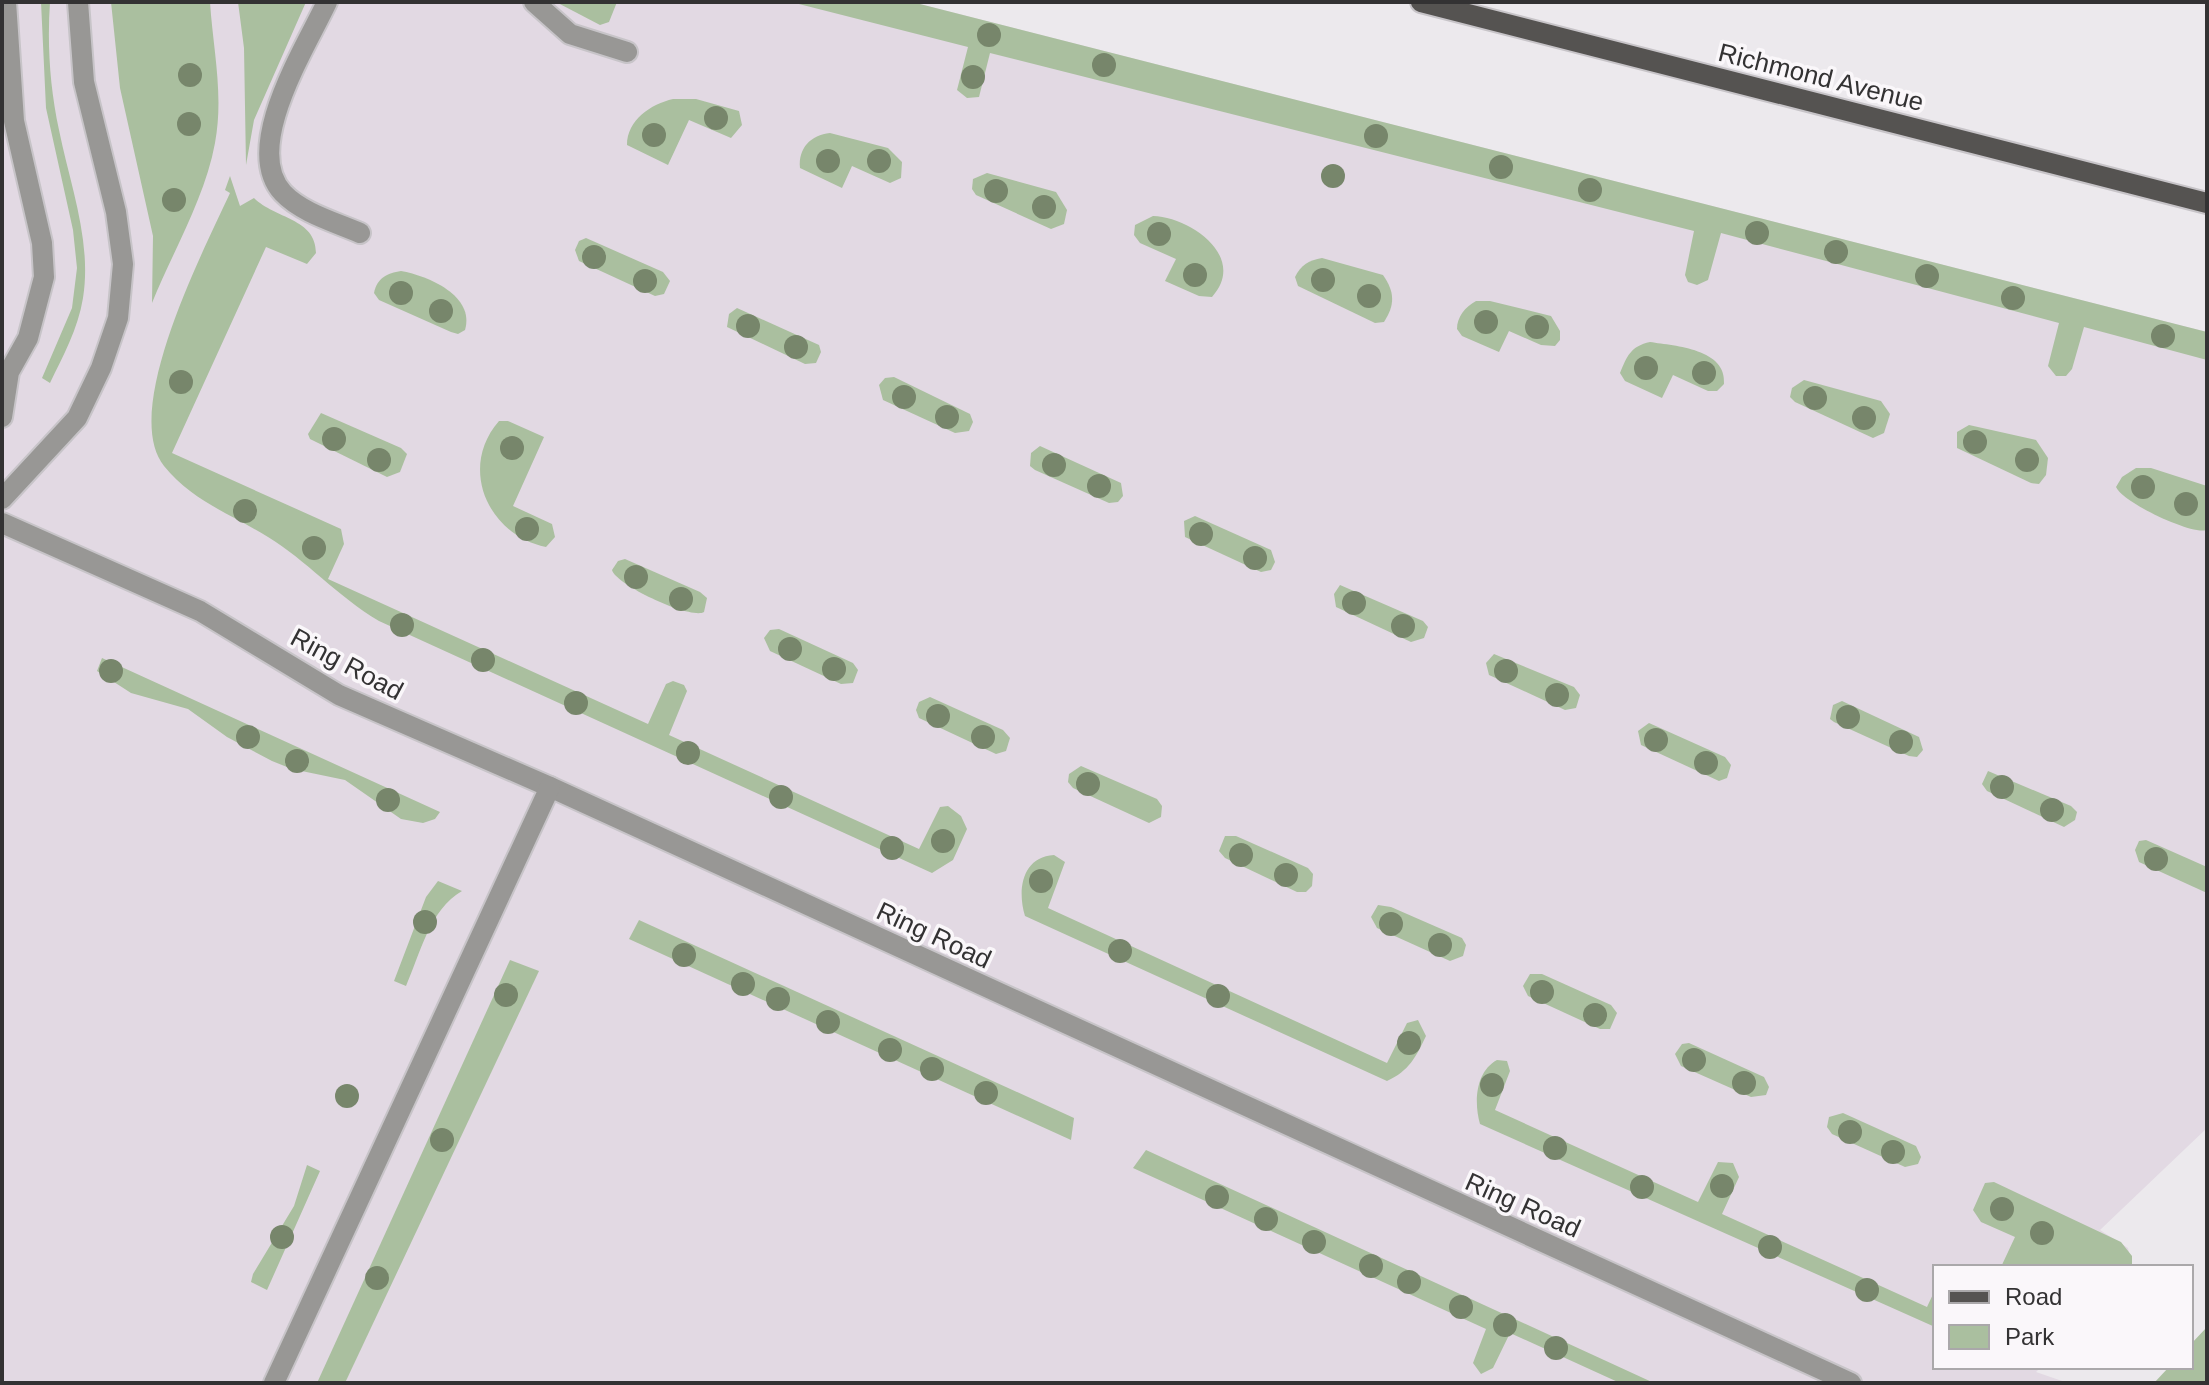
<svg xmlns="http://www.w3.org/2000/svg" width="2209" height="1385" font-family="Arial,sans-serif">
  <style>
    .built { fill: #e2d9e3 }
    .green { fill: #aabf9f }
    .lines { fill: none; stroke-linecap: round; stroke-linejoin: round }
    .minor-casing { stroke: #c7c4c8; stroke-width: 24 }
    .major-casing { stroke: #c7c4c8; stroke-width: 24 }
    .minor { stroke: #989795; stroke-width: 20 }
    .major { stroke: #555351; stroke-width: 20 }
    .tree { fill: #77866b }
    .labels { text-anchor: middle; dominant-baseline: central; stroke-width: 7; stroke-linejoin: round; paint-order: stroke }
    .street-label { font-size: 26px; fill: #333233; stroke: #faf7fa }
  </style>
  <rect width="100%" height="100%" fill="#ece9ed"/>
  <path class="built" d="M2,2h910l1295,330v796l-107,102 28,18 4,19h-197v100h106l-5,5 32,11h-2066z"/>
  <g class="green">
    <path d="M41,2h9c-3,43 0,86 9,128 11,55 33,111 24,168 -5,31 -20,58 -33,85l-8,-5 30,-70 5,-40 -4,-38 -27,-122z"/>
    <path d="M111,2h99c3,47 14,93 5,141 -10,55 -42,108 -63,160l1,-67 -33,-148z"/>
    <path d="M238,2h68l-52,118 -8,45 -2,-117z"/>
    <path d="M556,2h61l-8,20 -9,3z"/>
    <path d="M791,2h121l1295,330v28l-123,-33 -12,42 -6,7h-10l-8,-10 11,-43 -338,-90 -13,47 -11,5 -9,-3 -3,-7 9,-44 -704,-178 -11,44 -12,1 -10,-8 11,-43z"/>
    <path d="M673,99h23l43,12 3,14 -11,13 -42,-18 -21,45 -41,-20c0,-25 24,-41 46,-46z"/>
    <path d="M830,133l58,15 14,14 -1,16 -11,5 -38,-17 -10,22 -42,-20c-2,-20 11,-33 30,-35z"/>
    <path d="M987,173l69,19 11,18 -3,14 -13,5 -75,-34 -4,-6 1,-10z"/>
    <path d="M230,176l10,30 14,-8c21,21 62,20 62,55l-9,11 -41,-17 -94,206 169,76 3,15 -16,35 320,145 18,-40 7,-3 11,4 3,6 -18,44 250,114 21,-42 8,-1 13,10 6,13 -14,31 -21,13 -553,-252c-42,-25 -73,-61 -111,-84 -37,-23 -76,-36 -104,-71 -44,-55 40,-216 66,-273l-5,-3z"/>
    <path d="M1153,216c37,1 95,41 59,81l-13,-1 -34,-15 11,-22 -36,-16 -6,-8 1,-10z"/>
    <path d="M586,238l77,34 7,9 -6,13 -9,2 -76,-35 -4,-11 4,-9z"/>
    <path d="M1322,258l61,17c12,17 12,30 1,47l-9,1 -77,-37 -3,-9c6,-12 14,-17 27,-19z"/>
    <path d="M401,271c28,5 74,25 64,59l-7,4 -7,-2 -72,-32 -5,-7c3,-15 13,-20 27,-22z"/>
    <path d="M1476,301h14l61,15 9,15v9l-5,6 -14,-1 -32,-14 -10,21 -37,-16 -5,-7c0,-12 8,-22 19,-28z"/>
    <path d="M737,308l82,37 2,7 -5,11 -11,1 -78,-37 2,-13z"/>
    <path d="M1650,342c26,4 77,7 74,42l-7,7h-9l-35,-16 -11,23 -37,-17 -5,-8c7,-17 11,-27 30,-31z"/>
    <path d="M894,377l76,37 3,8 -4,9 -14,2 -72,-33 -4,-15 6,-7z"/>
    <path d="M1804,380l77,21 9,13 -6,19 -11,5 -78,-36 -5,-5 2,-9z"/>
    <path d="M321,413l80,35 6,6 -7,18 -13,5 -77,-38 -2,-5z"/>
    <path d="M499,421h9l36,16 -31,69 39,18 3,13 -9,10c-58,-12 -88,-79 -47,-126z"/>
    <path d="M1969,425l67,15 12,18 -2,17 -7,9 -8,-1 -74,-35v-16z"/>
    <path d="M1040,446l81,37 2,13 -5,6 -9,1 -74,-33 -5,-4 1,-13z"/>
    <path d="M2136,468h15l56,18 -1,44c-15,5 -84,-28 -90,-43l6,-10z"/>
    <path d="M1195,516l76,34 4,12 -4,8 -10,2 -76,-35 -1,-16z"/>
    <path d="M625,559l75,33 7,6 -3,14c-13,8 -88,-27 -92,-42l6,-9z"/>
    <path d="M1340,585l83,36 5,6 -4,11 -13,4 -75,-35 -2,-13z"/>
    <path d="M779,629l74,34 5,7 -5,13 -12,1 -71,-33 -6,-13 6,-8z"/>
    <path d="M1494,654l80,33 6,8 -4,13 -11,2 -76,-35 -3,-12z"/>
    <path d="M102,658l338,154 -5,7 -12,4 -22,-4 -56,-39 -53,-11 -20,-8 -45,-24 -39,-28 -57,-16 -34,-22z"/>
    <path d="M930,697l73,33 7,8 -4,13 -10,3 -77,-36 -3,-8 3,-8z"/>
    <path d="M1842,701l77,36 4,13 -6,7 -8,-1 -75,-34 -4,-3 3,-14z"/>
    <path d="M1649,723l76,34 6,8 -4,13 -8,3 -78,-36 -3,-14z"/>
    <path d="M1081,766l76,33 5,7 -1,11 -12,6 -76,-35 -5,-6 1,-8z"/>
    <path d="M1988,771l83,35 6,6 -2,8 -11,7 -77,-36 -5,-7z"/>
    <path d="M1225,836h11l72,32 5,6 -1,12 -6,6h-9l-72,-34 -6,-7z"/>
    <path d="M2146,840l61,27v26l-68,-31 -4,-12 4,-9z"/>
    <path d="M1054,855l11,7 -17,46 339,155 20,-40 11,-3 8,16c-10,21 -17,35 -39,45l-362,-165c-8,-26 -3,-59 29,-61z"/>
    <path d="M438,881l24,10c-32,18 -42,63 -56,95l-12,-5 32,-84z"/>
    <path d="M1378,905l13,2 71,31 4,7 -3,11 -13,5 -73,-33 -6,-11z"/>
    <path d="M639,920l435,198 -3,22 -442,-201z"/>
    <path d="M510,960l29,11 -194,412h-28z"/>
    <path d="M1530,974h12l69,31 6,8 -7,16h-10l-72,-33 -5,-10z"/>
    <path d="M1689,1043l75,34 5,10 -3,8 -15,2 -70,-31 -6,-12 7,-10z"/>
    <path d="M1497,1060l10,1 3,10 -15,39 203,92 20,-40 15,1 6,14 -17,37 205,93 8,-17v37l-455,-203c-6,-21 -5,-52 17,-64z"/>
    <path d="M1843,1113l73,33 5,11 -3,7 -13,3 -73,-33 -5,-7 2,-10z"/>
    <path d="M1146,1150l508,233h-34l-110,-50 -17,35 -12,6 -8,-11 13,-34 -353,-161z"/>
    <path d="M307,1165l13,6 -53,119 -16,-8 2,-8 41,-68z"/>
    <path d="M1994,1182l127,60 11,14v11h-131l14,-30 -34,-15 -8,-12 12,-27z"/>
    <path d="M2207,1327v56h-53l15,-16h22v-23z"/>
  </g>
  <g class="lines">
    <defs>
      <g id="minor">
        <path d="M327,2c-21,45 -86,146 -44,191 19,20 52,29 77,40"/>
        <path d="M534,2l36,32 57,18"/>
        <path d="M2,417l7,-45 19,-34 16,-61 -2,-34 -28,-122 -8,-119"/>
        <path d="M2,499l75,-81 24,-50 17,-50 5,-54 -7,-52 -32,-130 -6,-80"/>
        <path d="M2,523l198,88 139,84 211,92 1301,596"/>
        <path d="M274,1383l276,-596"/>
      </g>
      <path id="major" d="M1421,2l786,201"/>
    </defs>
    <use href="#minor" class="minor-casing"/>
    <use href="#major" class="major-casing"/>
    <use href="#minor" class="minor"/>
    <use href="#major" class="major"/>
  </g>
  <g class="tree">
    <circle cx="989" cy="35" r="12"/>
    <circle cx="1104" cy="65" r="12"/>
    <circle cx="190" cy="75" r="12"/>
    <circle cx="973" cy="77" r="12"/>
    <circle cx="716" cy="118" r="12"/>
    <circle cx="189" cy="124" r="12"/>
    <circle cx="654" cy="135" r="12"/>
    <circle cx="1376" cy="136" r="12"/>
    <circle cx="828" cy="161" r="12"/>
    <circle cx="879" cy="161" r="12"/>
    <circle cx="1501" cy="167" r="12"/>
    <circle cx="1333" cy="176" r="12"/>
    <circle cx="1590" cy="190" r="12"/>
    <circle cx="996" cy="191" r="12"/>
    <circle cx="174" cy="200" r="12"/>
    <circle cx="1044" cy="207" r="12"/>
    <circle cx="1757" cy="233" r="12"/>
    <circle cx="1159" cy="234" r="12"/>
    <circle cx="1836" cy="252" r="12"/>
    <circle cx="594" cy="257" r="12"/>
    <circle cx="1195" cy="275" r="12"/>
    <circle cx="1927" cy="276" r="12"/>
    <circle cx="1323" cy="280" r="12"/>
    <circle cx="645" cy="281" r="12"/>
    <circle cx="401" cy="293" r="12"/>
    <circle cx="1369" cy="296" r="12"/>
    <circle cx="2013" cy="298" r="12"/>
    <circle cx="441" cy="311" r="12"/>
    <circle cx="1486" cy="322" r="12"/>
    <circle cx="748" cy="326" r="12"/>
    <circle cx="1537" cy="327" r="12"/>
    <circle cx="2163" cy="336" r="12"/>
    <circle cx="796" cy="347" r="12"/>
    <circle cx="1646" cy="368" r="12"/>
    <circle cx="1704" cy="373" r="12"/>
    <circle cx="181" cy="382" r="12"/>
    <circle cx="904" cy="397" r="12"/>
    <circle cx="1815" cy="398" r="12"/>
    <circle cx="947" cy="417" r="12"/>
    <circle cx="1864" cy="418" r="12"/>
    <circle cx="334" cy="439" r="12"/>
    <circle cx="1975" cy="442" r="12"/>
    <circle cx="512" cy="448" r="12"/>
    <circle cx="379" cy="460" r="12"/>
    <circle cx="2027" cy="460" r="12"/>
    <circle cx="1054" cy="465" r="12"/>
    <circle cx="1099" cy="486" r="12"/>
    <circle cx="2143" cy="487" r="12"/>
    <circle cx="2186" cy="504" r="12"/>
    <circle cx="245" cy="511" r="12"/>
    <circle cx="527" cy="529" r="12"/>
    <circle cx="1201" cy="534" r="12"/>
    <circle cx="314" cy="548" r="12"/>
    <circle cx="1255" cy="558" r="12"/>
    <circle cx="636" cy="577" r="12"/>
    <circle cx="681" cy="599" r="12"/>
    <circle cx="1354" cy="603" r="12"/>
    <circle cx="402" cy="625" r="12"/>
    <circle cx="1403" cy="626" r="12"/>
    <circle cx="790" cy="649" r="12"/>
    <circle cx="483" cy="660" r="12"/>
    <circle cx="834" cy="669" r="12"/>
    <circle cx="111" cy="671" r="12"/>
    <circle cx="1506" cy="671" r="12"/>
    <circle cx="1557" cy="695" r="12"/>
    <circle cx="576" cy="703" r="12"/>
    <circle cx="938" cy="716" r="12"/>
    <circle cx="1848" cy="717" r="12"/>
    <circle cx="248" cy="737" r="12"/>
    <circle cx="983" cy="737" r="12"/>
    <circle cx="1656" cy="740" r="12"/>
    <circle cx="1901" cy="742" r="12"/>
    <circle cx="688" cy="753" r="12"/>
    <circle cx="297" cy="761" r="12"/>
    <circle cx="1706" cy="763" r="12"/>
    <circle cx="1088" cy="784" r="12"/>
    <circle cx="2002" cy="787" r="12"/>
    <circle cx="781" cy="797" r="12"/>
    <circle cx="388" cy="800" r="12"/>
    <circle cx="2052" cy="810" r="12"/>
    <circle cx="943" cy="841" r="12"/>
    <circle cx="892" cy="848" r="12"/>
    <circle cx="1241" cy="855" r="12"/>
    <circle cx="2156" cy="859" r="12"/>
    <circle cx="1286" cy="875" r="12"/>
    <circle cx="1041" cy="881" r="12"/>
    <circle cx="425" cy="922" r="12"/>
    <circle cx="1391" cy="924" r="12"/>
    <circle cx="1440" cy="945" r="12"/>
    <circle cx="1120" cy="951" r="12"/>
    <circle cx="684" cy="955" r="12"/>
    <circle cx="743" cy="984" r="12"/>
    <circle cx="1542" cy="992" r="12"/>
    <circle cx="506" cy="995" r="12"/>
    <circle cx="1218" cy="996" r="12"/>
    <circle cx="778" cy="999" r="12"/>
    <circle cx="1595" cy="1015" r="12"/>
    <circle cx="828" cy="1022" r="12"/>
    <circle cx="1409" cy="1043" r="12"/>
    <circle cx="890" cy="1050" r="12"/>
    <circle cx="1694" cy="1060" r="12"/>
    <circle cx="932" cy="1069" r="12"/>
    <circle cx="1744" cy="1083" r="12"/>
    <circle cx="1492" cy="1085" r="12"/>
    <circle cx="986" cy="1093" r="12"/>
    <circle cx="347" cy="1096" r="12"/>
    <circle cx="1850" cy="1132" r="12"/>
    <circle cx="442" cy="1140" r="12"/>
    <circle cx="1555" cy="1148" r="12"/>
    <circle cx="1893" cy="1152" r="12"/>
    <circle cx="1722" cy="1186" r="12"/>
    <circle cx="1642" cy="1187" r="12"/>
    <circle cx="1217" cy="1197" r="12"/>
    <circle cx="2002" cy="1209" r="12"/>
    <circle cx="1266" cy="1219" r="12"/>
    <circle cx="2042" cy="1233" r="12"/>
    <circle cx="282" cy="1237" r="12"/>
    <circle cx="1314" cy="1242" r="12"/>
    <circle cx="1770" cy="1247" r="12"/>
    <circle cx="1371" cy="1266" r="12"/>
    <circle cx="377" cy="1278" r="12"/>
    <circle cx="1409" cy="1282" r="12"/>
    <circle cx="1867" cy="1290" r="12"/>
    <circle cx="1461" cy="1307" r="12"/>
    <circle cx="1505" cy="1325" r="12"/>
    <circle cx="1556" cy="1348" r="12"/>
  </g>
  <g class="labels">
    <g class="street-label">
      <text transform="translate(1821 77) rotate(14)">Richmond Avenue</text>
      <text transform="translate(347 664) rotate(28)">Ring Road</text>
      <text transform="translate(934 935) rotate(25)">Ring Road</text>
      <text transform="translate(1523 1205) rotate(24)">Ring Road</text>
    </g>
  </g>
  <rect width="2209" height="1385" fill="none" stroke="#333233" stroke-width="8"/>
  <rect x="1933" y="1265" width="260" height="104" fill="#faf7fa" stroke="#aaa8aa" stroke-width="2"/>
  <rect x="1949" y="1291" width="40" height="12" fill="#555351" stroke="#aaa8aa" stroke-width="2"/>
  <text x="2005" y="1305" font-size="24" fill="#333233">Road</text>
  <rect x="1949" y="1325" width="40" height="24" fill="#aabf9f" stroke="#aaa8aa" stroke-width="2"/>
  <text x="2005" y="1345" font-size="24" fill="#333233">Park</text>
</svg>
